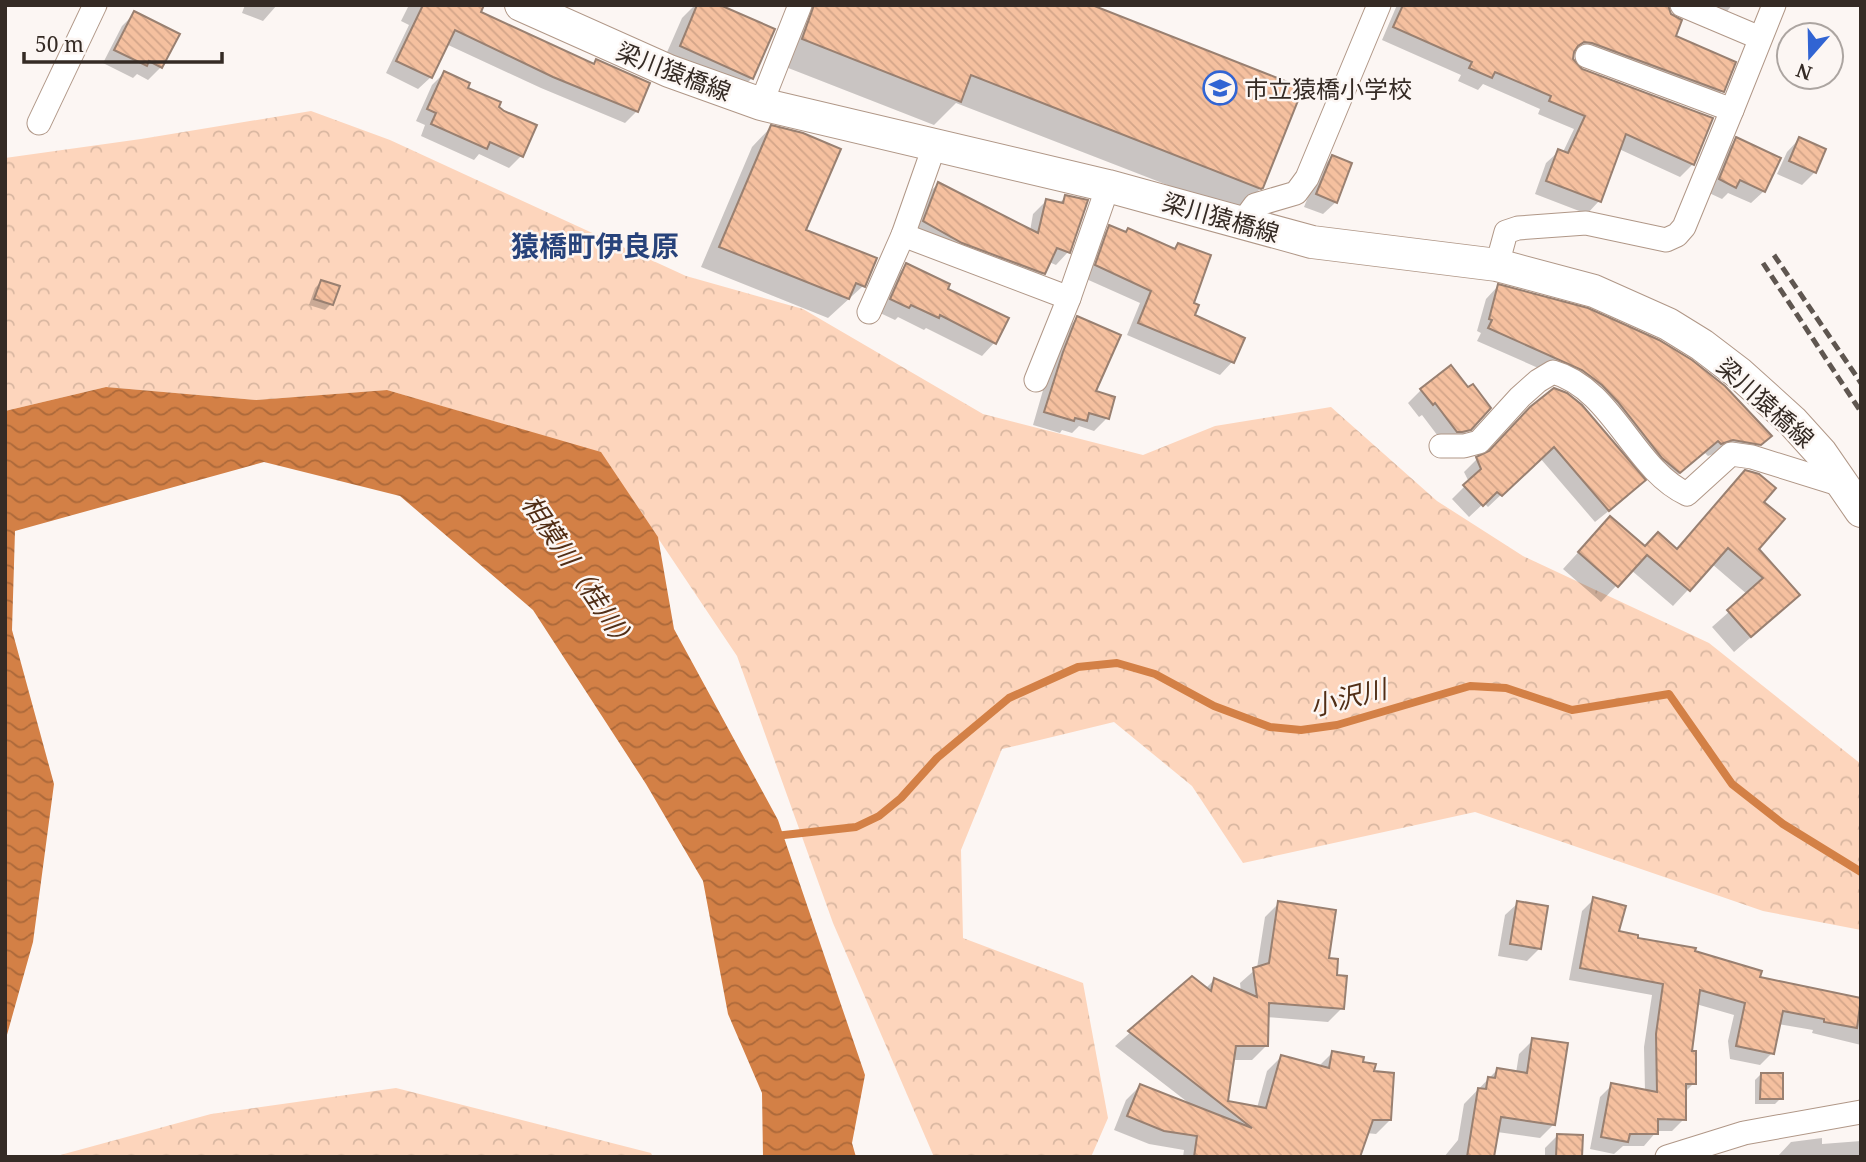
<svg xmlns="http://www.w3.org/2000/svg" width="1866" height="1162" font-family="'Noto Serif','Noto Sans JP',serif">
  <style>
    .forest { fill: url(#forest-crowns) }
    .water { fill: url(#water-waves) }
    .shadow { fill: #0003 }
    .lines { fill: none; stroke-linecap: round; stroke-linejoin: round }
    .stream { stroke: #d38046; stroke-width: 8 }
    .building { fill: url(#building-back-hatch); stroke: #998071; stroke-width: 2 }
    .minor-casing { stroke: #b09787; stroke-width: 25 }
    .secondary-casing { stroke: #b09787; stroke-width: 34 }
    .minor { stroke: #fff; stroke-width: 23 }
    .secondary { stroke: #fff; stroke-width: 32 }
    .rail { stroke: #5f5650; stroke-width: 5; stroke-dasharray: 10 5; stroke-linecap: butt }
    .labels { text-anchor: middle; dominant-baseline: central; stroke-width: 5; stroke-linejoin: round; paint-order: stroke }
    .street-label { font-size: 24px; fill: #352b25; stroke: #fcf6f3 }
    .poi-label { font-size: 24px; fill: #352b25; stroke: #fcf6f3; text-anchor: start }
    .water-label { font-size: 26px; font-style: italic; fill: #512e16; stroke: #fcf6f3 }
    .quarter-label { font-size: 28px; font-weight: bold; fill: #28437b; stroke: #fcf6f3 }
  </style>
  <defs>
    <pattern id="forest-crowns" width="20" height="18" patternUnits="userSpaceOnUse" patternTransform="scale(1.75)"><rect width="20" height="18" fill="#fdd5bc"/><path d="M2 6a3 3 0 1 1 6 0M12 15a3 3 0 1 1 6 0" fill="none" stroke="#d9b7a1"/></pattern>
    <pattern id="water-waves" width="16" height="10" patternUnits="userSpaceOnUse" patternTransform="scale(1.75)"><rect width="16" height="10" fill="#d38046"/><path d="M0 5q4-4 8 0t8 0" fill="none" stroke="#ac693a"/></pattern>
    <pattern id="building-back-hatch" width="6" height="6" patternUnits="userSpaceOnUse" patternTransform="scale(1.75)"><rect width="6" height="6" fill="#f5c09f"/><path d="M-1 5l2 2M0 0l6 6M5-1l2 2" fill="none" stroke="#d3a589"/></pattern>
  </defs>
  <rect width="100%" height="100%" fill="#fcf6f3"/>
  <g class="forest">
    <path d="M311,111l79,29 296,136 117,33 180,105 160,41 72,-29 116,-19 106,94 86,55 186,87 152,121v166l-98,-19 -288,-99 -232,51 -51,-77 -78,-64 -112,27 -41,101 2,88 120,45 25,135 -17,39h-157l-101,-234 -96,-267 -136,-203 -214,-63 -131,10 -150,-13 -101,24v-253l136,-19z"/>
    <path d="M396,1088l255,65 2,4h-600l158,-43z"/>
  </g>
  <path class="water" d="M106,387l150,13 131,-10 214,62 57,85 16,92 104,191 87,255 -13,68 4,14h-93l-1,-64 -34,-79 -25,-133 -57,-97 -113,-174 -133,-114 -136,-34 -249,69 -3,99 42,154 -21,158 -28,100v-631z"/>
  <g class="shadow">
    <path d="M245,5h32l-14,16 -21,-8z"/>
    <path d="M409,5h73l-3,7 158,99 -12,12 -84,-35 -95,-44 -15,33 -13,12 -32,-16 23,-48 -8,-4z"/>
    <path d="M695,5h21l36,73 -19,19 -72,-31 21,-48z"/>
    <path d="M797,5h291l174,182 -25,25 -281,-109 -22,22 -156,-61z"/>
    <path d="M1397,5h225l51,32 49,54 -12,13 -131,-49 -7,-1v6l9,11 112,93 -13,13 -61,-28 -20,52 -12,13 -52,-20 11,-31 13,-12 4,1 11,-23 -36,-15 2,-5 -57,-25 -5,6 -20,-9 3,-6 -79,-35z"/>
    <path d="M1676,5h56l-14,18z"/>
    <path d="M135,13l26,54 -13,13 -11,-6 -4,4 -30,-15 19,-37z"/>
    <path d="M444,73l53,34 24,49 -12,12 -30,-14 -5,6 -53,-24 4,-11 -9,-4 16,-36z"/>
    <path d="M771,127l33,104 59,55 -35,32 -127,-51 51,-120z"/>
    <path d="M1799,139l16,33 -13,13 -25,-11 10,-22z"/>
    <path d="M1736,140l28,51 -13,12 -23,-10 -6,6 -15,-7 17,-40z"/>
    <path d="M1332,157l4,45 -13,12 -19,-7 15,-37z"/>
    <path d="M938,184l92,47 3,-17 13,-13 12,3 8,-7 20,4 -18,51 -12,13 -7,-3 -5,11 -13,13 -120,-52 14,-38z"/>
    <path d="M1110,227l63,23 5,-5 14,59v12l51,23 -11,23 -12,13 -93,-40 13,-32 -56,-25 13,-39z"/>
    <path d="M906,266l39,24 61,29 -12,24 -12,13 -56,-28 -2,2 -26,-13 -3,3 -17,-8 15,-34z"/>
    <path d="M321,282l10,22 -6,6 -16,-5 6,-17z"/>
    <path d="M1498,286l271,150 -22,21 -28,-5 -11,4 -3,-3 -39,31 -96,-102 -93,-41 4,-8 -4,-2 9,-32z"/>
    <path d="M1077,318l17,74 13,26 -13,13 -15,-5 -7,7 -10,-3 -2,3 -27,-8 17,-59 15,-35z"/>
    <path d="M1421,390l49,38 -13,14 -13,2 -22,-29 -3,2 -11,-14z"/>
    <path d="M1566,395l65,98 -36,29 -55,-64 -52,49 -4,-4 -15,14 -17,-18 17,-17 -5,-10 13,-13 11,-5z"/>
    <path d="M1745,472l17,30 -6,47 25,62 -47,41 -22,-25 36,-32 -36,-31 -39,42 -42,-36 -30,32 -38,-33 31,-34 50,13 32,2z"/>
    <path d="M1594,899l23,33 19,7 57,13 65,26 103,23v44l-49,-12 1,-3 -35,-6 -6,29 -12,12 -30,-6 -2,-18 6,-26 -38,-11 -6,49 4,30 -10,10v26l-12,12h-15l-13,15h-21l-9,8 -24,-5 10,-52 12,-12 33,7 -1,-45 8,-52 -83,-15 13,-69z"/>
    <path d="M1279,903l48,57 8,16 7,32 -14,14 -62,-5v29l-14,14h-20l-6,43 31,5 10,-37 14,-14 37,10 14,-14 29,10 11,10 18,47 -14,14 -10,-1 -5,24h-178l1,-7 -35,-6 -35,-14 12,-30 14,-14 50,18 -75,-58 77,-68 13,11 9,-9 27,12 -1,-9 17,-15 8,-51z"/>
    <path d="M1518,903l22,45 -13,13 -29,-5 7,-41z"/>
    <path d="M1533,1040l21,84 -14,14 -43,-6 -4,25h-49l14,-17 6,-36 33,-34 19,3 3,-19z"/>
    <path d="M1761,1074l20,24 -6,6h-20v-24z"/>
    <path d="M1558,1135l23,22h-36v-9z"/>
    <path d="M1822,1138v6l39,-3v16h-84l14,-15z"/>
  </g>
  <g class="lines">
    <path class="stream" d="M775,836l81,-9 23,-11 22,-18 36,-40 72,-60 69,-31 39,-4 38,11 59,32 56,21 31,3 36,-5 133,-39 36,2 66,22 97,-16 63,90 51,40 78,48"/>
  </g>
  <g class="building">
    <path d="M423,5h61l-3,7 113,52 2,-5 54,24 -12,29 -85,-35 -98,-47 -23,48 -36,-17z"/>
    <path d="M697,5h23l55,24 -22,50 -73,-33z"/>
    <path d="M814,5h278l211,83 -40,100 -2,1 -290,-114 -10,27 -159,-63z"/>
    <path d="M1403,5h265l3,9 11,6 -6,16 60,26 -12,30 -132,-49 -8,-1 -6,4 -4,6 -1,7 9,10 131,49 -19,47 -68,-31 -25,68 -55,-21 12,-32 10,4 17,-37 -36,-15 2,-5 -56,-24 -3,6 -23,-10 3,-6 -79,-35z"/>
    <path d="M134,11l46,23 -18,34 -13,-7 -2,5 -33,-16z"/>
    <path d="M444,71l26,12 -2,5 33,14 -2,5 5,4 33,14 -14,32 -33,-15 -3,7 -56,-25 5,-11 -9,-4z"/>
    <path d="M771,125l32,8 38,16 -35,81 71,28 -12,29 -9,-4 -7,16 -130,-52z"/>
    <path d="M1736,137l45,21 -16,34 -25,-12 -4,8 -17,-9z"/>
    <path d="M1799,137l27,12 -10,24 -27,-12z"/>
    <path d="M1332,155l20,8 -15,40 -21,-9z"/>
    <path d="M938,182l100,51 8,-34 17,4 2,-8 23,5 -18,53 -13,-5 -12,26 -83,-31 -39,-22z"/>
    <path d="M1109,225l17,7 2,-4 47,21 3,-6 33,12 -17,48 5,2 -4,10 50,23 -11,25 -96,-40 13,-32 -56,-26z"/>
    <path d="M906,263l44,21 -2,5 61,29 -13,26 -56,-29 -1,3 -28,-13 -2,3 -19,-9z"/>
    <path d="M321,280l19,6 -7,19 -19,-6z"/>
    <path d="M1498,284l90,24 71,32 33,20 33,26 47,50 -11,9 -28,-5 -12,4 -3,-3 -38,32 -18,-15 -44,-56 -16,-17 -20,-15 -94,-42 4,-8 -3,-1z"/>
    <path d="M1077,316l44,19 -25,56 19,6 -6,22 -20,-6 -2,8 -12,-3 -1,3 -30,-9 19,-60z"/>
    <path d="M1451,365l17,22 5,-3 18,24 -20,22 -9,2h-5l-22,-29 -2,2 -13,-16z"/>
    <path d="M1554,388l13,5 15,12 64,75 -37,31 -55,-64 -52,49 -5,-4 -14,14 -20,-21 18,-16 -5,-12 13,-6 41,-44z"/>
    <path d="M1745,470l14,4 17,14 -12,14 21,17 -26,30 41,46 -49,42 -24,-27 36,-32 -35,-30 -38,43 -43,-36 -29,32 -40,-35 32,-36 35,30 13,-14 19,17z"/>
    <path d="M1593,897l33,9 -7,25 19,4v3l58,10 -1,3 67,20 -2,6 101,21 -4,30 -33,-6v-3l-41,-8 -9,43 -38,-8 9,-43 -45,-13 -8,61h4v33h-10v36l-28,-1v15h-28l-2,8 -27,-5 10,-54 46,9 -1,-58 7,-50 -83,-16z"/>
    <path d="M1278,901l58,9 -7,48 9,1 -1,16 10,1 -3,33 -75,-6 -1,43h-32l-8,55 38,7 15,-53 48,13 3,-17 32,6 -1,5 13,2 -2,7 20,2 -3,47h-18l-13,37h-166l3,-21 -33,-5 -37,-15 13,-32 112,44 -124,-97 64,-55 19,15 3,-13 43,19 -4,-29 16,-5z"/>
    <path d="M1517,901l31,5 -7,43 -31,-5z"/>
    <path d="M1532,1038l36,5 -13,82 -54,-8 -7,40h-27l11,-69 8,1 2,-12 7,1 2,-10 30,5z"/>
    <path d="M1761,1073h22v26h-23z"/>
    <path d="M1557,1134l26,1 -1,22h-26z"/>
  </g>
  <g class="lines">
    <defs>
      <g id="minor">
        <path d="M1682,5l78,33"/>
        <path d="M1587,56l145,54 42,-105"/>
        <path d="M761,104l39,-99"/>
        <path d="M39,123l56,-118"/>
        <path d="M1241,224l14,-19 41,-12 11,-15 72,-173"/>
        <path d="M903,235l166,63"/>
        <path d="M1497,265l9,-33 12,-4 68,-5 80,17 11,-5 7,-8 48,-117"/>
        <path d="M869,312l34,-77 32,-91"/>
        <path d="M1036,380l33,-82 39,-112"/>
        <path d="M1441,446h23l15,-4 41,-45 18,-16 15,-9c60,17 81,98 134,122l44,-40 21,3 93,29"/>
        <path d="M1667,1157l77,-24 117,-21"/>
      </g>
      <path id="secondary" d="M521,5l148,66 92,33 347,82 204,56 185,23 97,26 74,33 34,21 38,29 52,47 29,32 40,58"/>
    </defs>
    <use href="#minor" class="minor-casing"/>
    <use href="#secondary" class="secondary-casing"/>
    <use href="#minor" class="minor"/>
    <use href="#secondary" class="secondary"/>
    <g class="rail">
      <path d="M1774,255l87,128"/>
      <path d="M1763,263l98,149"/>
    </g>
  </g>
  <defs>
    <symbol id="school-ring" viewBox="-11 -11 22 22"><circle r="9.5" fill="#fcf6f3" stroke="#3164d3" stroke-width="1.5"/><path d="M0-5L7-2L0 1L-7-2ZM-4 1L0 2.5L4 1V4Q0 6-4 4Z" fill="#3164d3"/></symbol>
  </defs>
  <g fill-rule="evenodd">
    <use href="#school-ring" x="1201" y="69" width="38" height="38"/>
  </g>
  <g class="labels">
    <g class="street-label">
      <text transform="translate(674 71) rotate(21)">梁川猿橋線</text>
      <text transform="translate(1221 217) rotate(16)">梁川猿橋線</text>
      <text transform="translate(1766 402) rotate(42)">梁川猿橋線</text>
    </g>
    <g class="poi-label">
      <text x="1244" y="88">市立猿橋小学校</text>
    </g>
    <g class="water-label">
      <text transform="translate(580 573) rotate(56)">相模川（桂川）</text>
      <text transform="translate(1348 697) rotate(-14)">小沢川</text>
    </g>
    <g class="quarter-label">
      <text x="595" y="245">猿橋町伊良原</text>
    </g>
  </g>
  <rect width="1866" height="1162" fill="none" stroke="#352b25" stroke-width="14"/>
  <g transform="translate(1810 56) rotate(200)"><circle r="33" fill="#fcf6f3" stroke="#aca5a1" stroke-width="2"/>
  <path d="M0-5L12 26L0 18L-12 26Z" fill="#3164d3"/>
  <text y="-10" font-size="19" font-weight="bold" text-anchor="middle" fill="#352b25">N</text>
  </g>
  <path d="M24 52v10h198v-10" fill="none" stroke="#352b25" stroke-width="3.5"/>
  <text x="35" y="52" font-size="21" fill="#352b25" stroke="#fcf6f3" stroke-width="5" paint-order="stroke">50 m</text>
</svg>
